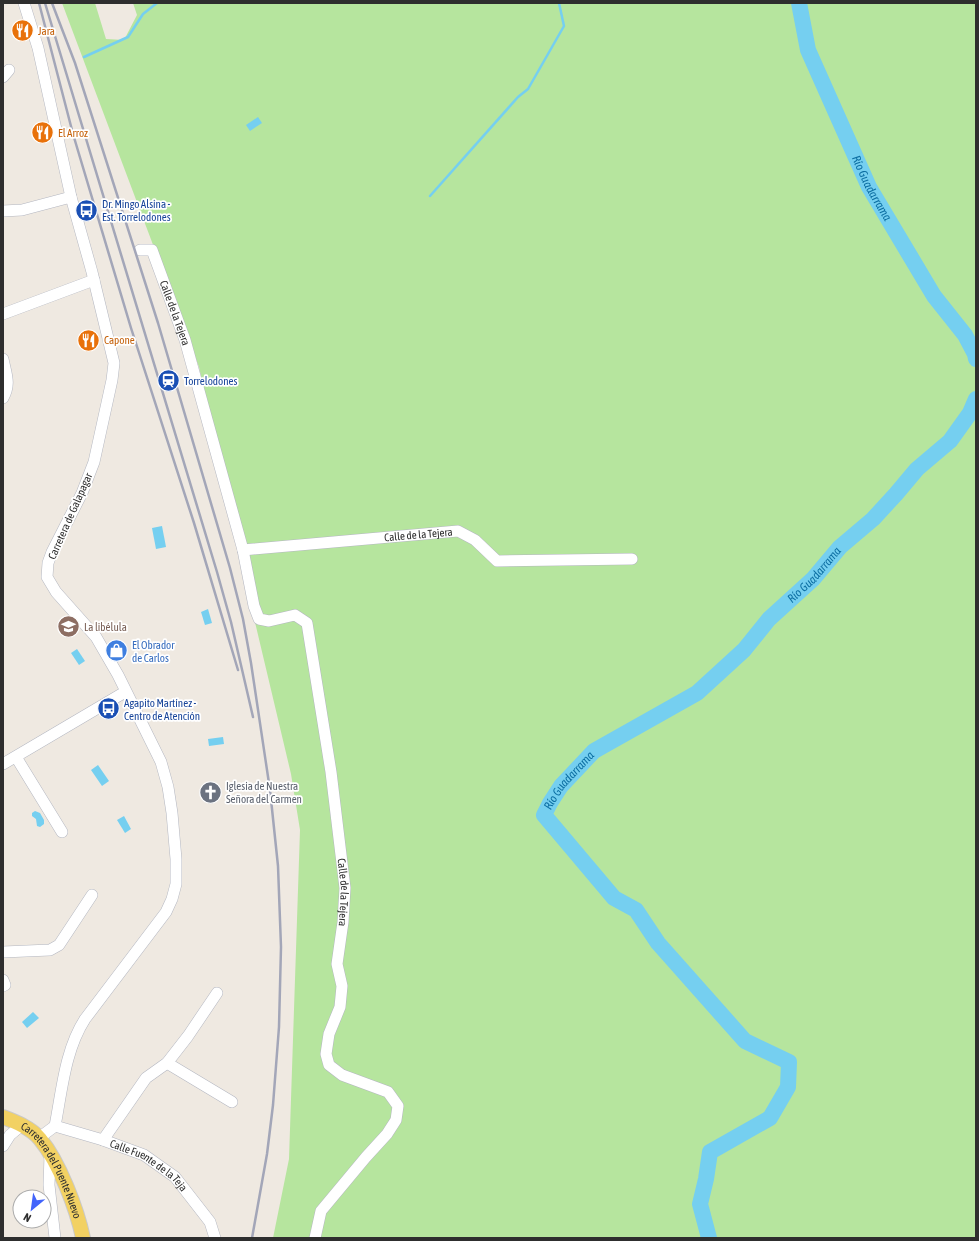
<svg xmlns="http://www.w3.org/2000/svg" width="979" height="1241" font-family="'Asap Condensed',sans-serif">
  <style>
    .green { fill: #b6e59e }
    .water { fill: #75cff0 }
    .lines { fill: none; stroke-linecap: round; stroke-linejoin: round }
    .stream { stroke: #75cff0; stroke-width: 2.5 }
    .river { stroke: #75cff0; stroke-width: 16 }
    .minor-casing { stroke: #b4b7c1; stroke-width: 12 }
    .major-casing { stroke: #c9c9c9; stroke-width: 16 }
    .minor { stroke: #fff; stroke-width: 11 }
    .major { stroke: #f2d163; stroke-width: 14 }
    .rail { stroke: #a3a6b8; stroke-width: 2.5 }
    .labels { text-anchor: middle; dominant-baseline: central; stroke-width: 3.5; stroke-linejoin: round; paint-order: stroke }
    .food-label { font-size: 11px; fill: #c56008; stroke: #fff; text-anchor: start }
    .transit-label { font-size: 11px; fill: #164399; stroke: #fff; text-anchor: start }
    .street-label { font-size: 11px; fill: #2e2e2e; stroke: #fff }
    .education-label { font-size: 11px; fill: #785e54; stroke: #fff; text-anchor: start }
    .shop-label { font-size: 11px; fill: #366cbe; stroke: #fff; text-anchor: start }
    .worship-label { font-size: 11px; fill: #5b616d; stroke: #fff; text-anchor: start }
    .water-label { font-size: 12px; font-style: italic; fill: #0d6fa3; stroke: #fff }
  </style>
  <rect width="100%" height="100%" fill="#efe9e1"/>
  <path class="green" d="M62,3h33l11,36 18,1 13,-25 -4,-12h843v1235h-703l16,-79 11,-329 -9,-56 -37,-156 -55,-251z"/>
  <g class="water">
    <path d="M258,117l4,6 -12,8 -4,-6z"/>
    <path d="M162,526l4,21 -10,2 -4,-21z"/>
    <path d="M208,609l4,14 -7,2 -4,-13z"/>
    <path d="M77,649l8,12 -6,4 -8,-12z"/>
    <path d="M223,737l1,7 -15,2 -1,-7z"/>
    <path d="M98,765l11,16 -7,5 -11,-16z"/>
    <path d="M35,811l5,2 4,7v4l-4,3 -3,-1 -1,-7 -4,-3v-3z"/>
    <path d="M124,816l7,13 -6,4 -8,-13z"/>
    <path d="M33,1012l6,6 -12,10 -5,-6z"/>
  </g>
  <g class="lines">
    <g class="stream">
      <path d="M84,57l44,-20 15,-23 14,-11"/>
      <path d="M430,196l88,-99 10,-8 36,-63 -5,-23"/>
    </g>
    <g class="river">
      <path id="s1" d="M799,3l9,47 61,137 65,109 31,39 10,19 1,5"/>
      <path id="s2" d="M709,1238l-9,-34 6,-25 4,-27 60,-34 18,-31 1,-25 -44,-21 -87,-98 -22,-33 -22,-12 -70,-83 6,-12 11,-17 33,-35 103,-58 47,-43 25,-31 44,-40 27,-32 33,-28 23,-25 21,-25 33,-28 20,-28 6,-14"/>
    </g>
    <defs>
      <g id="minor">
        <path d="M24,3l14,45 33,149 21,75 22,91 -2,17 -18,82 -12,31 -30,59 -4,11 -1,14 9,15 40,45 22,38 43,87 7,25 4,26 4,46v25l-4,15 -6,13 -81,107c-20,31 -23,71 -30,107l-16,12"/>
        <path d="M3,77l6,-7"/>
        <path d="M3,211l19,-1 49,-13"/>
        <path id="s3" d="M140,250h12l33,90 58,210 11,56 5,13 10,2 26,-6 12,8 24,149 14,116 -2,34 -6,42 5,22 -2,21 -11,27 -3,20 3,11 13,10 46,17 10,14 -2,14 -9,14 -21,23 -45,54 -6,27"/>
        <path d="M3,314l91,-34"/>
        <path d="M3,359c3,15 8,25 0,39"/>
        <path id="s4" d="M243,550l215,-19 17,9 22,21 135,-2"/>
        <path d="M16,757l46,75"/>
        <path d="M3,764l122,-72"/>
        <path d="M3,952l47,-2 9,-5 33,-50"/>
        <path d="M3,980l2,5 -2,1"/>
        <path d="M167,1063l65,39"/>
        <path id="s5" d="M55,1126l48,14 41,15 31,22 35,45 5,16"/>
        <path d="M103,1140l43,-62 21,-15 21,-27 29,-43"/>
        <path d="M3,1146l7,-11 12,-10"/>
        <path d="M50,1155l-1,30 6,53"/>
      </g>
      <g id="major">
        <path id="s6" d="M3,1117c13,5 28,11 37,22 19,23 37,70 43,99"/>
      </g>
    </defs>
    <use href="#minor" class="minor-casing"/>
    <use href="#major" class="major-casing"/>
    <use href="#minor" class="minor"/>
    <use href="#major" class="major"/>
    <g class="rail">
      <path d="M39,3l34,131 58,194 63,195 44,147"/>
      <path d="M45,3l172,569 14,50 22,95"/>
      <path d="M52,3l23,60 83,260 72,245 13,51 8,44 19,127 8,76 3,81 -2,80 -6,78 -6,49 -15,84"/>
    </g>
  </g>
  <defs>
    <symbol id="restaurant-disc" viewBox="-11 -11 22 22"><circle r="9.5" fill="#e8710a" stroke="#fff"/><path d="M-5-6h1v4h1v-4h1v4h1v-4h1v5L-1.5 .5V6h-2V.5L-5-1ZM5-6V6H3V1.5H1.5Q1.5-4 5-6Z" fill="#fff"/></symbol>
    <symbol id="bus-disc" viewBox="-11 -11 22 22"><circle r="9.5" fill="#1a4fb4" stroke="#fff"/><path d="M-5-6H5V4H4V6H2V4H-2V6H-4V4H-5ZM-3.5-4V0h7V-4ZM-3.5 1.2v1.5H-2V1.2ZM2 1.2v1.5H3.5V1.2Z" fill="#fff"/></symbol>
    <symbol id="station-disc" viewBox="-11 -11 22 22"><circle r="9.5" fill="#1a4fb4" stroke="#fff"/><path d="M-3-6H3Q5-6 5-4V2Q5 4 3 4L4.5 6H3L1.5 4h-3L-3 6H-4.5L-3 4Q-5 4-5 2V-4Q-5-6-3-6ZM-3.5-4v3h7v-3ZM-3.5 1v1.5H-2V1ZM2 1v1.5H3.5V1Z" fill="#fff"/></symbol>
    <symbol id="school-disc" viewBox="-11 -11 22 22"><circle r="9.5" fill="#8d6e63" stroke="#fff"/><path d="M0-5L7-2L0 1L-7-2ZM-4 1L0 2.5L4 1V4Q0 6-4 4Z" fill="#fff"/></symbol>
    <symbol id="shop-disc" viewBox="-11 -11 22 22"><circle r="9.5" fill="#3f7fe0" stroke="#fff"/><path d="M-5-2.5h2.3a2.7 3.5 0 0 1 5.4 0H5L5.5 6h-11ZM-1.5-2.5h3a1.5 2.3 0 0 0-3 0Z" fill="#fff"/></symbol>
    <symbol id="church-disc" viewBox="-11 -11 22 22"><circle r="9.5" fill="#6b7280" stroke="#fff"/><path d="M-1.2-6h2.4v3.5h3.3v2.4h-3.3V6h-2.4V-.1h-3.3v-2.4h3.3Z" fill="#fff"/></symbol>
  </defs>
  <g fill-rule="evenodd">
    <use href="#restaurant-disc" x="10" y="18" width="25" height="25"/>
    <use href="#restaurant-disc" x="30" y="120" width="25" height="25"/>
    <use href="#bus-disc" x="74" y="198" width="25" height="25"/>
    <use href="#restaurant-disc" x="76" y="328" width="25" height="25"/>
    <use href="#station-disc" x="156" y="368" width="25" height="25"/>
    <use href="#school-disc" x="56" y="614" width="25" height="25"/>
    <use href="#shop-disc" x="104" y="638" width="25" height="25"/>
    <use href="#bus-disc" x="96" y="696" width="25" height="25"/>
    <use href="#church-disc" x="198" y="780" width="25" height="25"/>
  </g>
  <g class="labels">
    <g class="food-label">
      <text x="38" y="31">Jara</text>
      <text x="58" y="133">El Arroz</text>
      <text x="104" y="340">Capone</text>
    </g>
    <g class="transit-label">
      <text x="102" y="204">Dr. Mingo Alsina -<tspan x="102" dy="13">Est. Torrelodones</tspan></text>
      <text x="184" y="381">Torrelodones</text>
      <text x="124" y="703">Agapito Martínez -<tspan x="124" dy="13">Centro de Atención</tspan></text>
    </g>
    <g class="street-label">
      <text stroke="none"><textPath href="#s3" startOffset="79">Calle de la Tejera</textPath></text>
      <text transform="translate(70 516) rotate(-66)">Carretera de Galapagar</text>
      <text stroke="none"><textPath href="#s4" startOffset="176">Calle de la Tejera</textPath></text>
      <text stroke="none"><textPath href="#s3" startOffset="720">Calle de la Tejera</textPath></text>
      <text stroke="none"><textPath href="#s5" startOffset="103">Calle Fuente de la Teja</textPath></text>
      <text stroke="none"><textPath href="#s6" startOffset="76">Carretera del Puente Nuevo</textPath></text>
    </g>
    <g class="education-label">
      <text x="84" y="627">La libélula</text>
    </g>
    <g class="shop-label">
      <text x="132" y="645">El Obrador<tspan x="132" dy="13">de Carlos</tspan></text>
    </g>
    <g class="worship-label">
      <text x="226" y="786">Iglesia de Nuestra<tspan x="226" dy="13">Señora del Carmen</tspan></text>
    </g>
    <g class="water-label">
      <text stroke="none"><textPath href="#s1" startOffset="200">Río Guadarrama</textPath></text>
      <text stroke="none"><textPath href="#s2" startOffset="938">Río Guadarrama</textPath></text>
      <text stroke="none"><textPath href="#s2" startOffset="614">Río Guadarrama</textPath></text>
    </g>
  </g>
  <rect width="979" height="1241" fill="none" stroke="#2e2e2e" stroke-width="8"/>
  <g transform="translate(32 1209) rotate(209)"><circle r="19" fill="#ffffff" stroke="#ababab"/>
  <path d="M0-3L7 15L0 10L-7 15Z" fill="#4264fb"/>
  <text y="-6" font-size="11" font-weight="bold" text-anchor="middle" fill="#2e2e2e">N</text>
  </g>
</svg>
